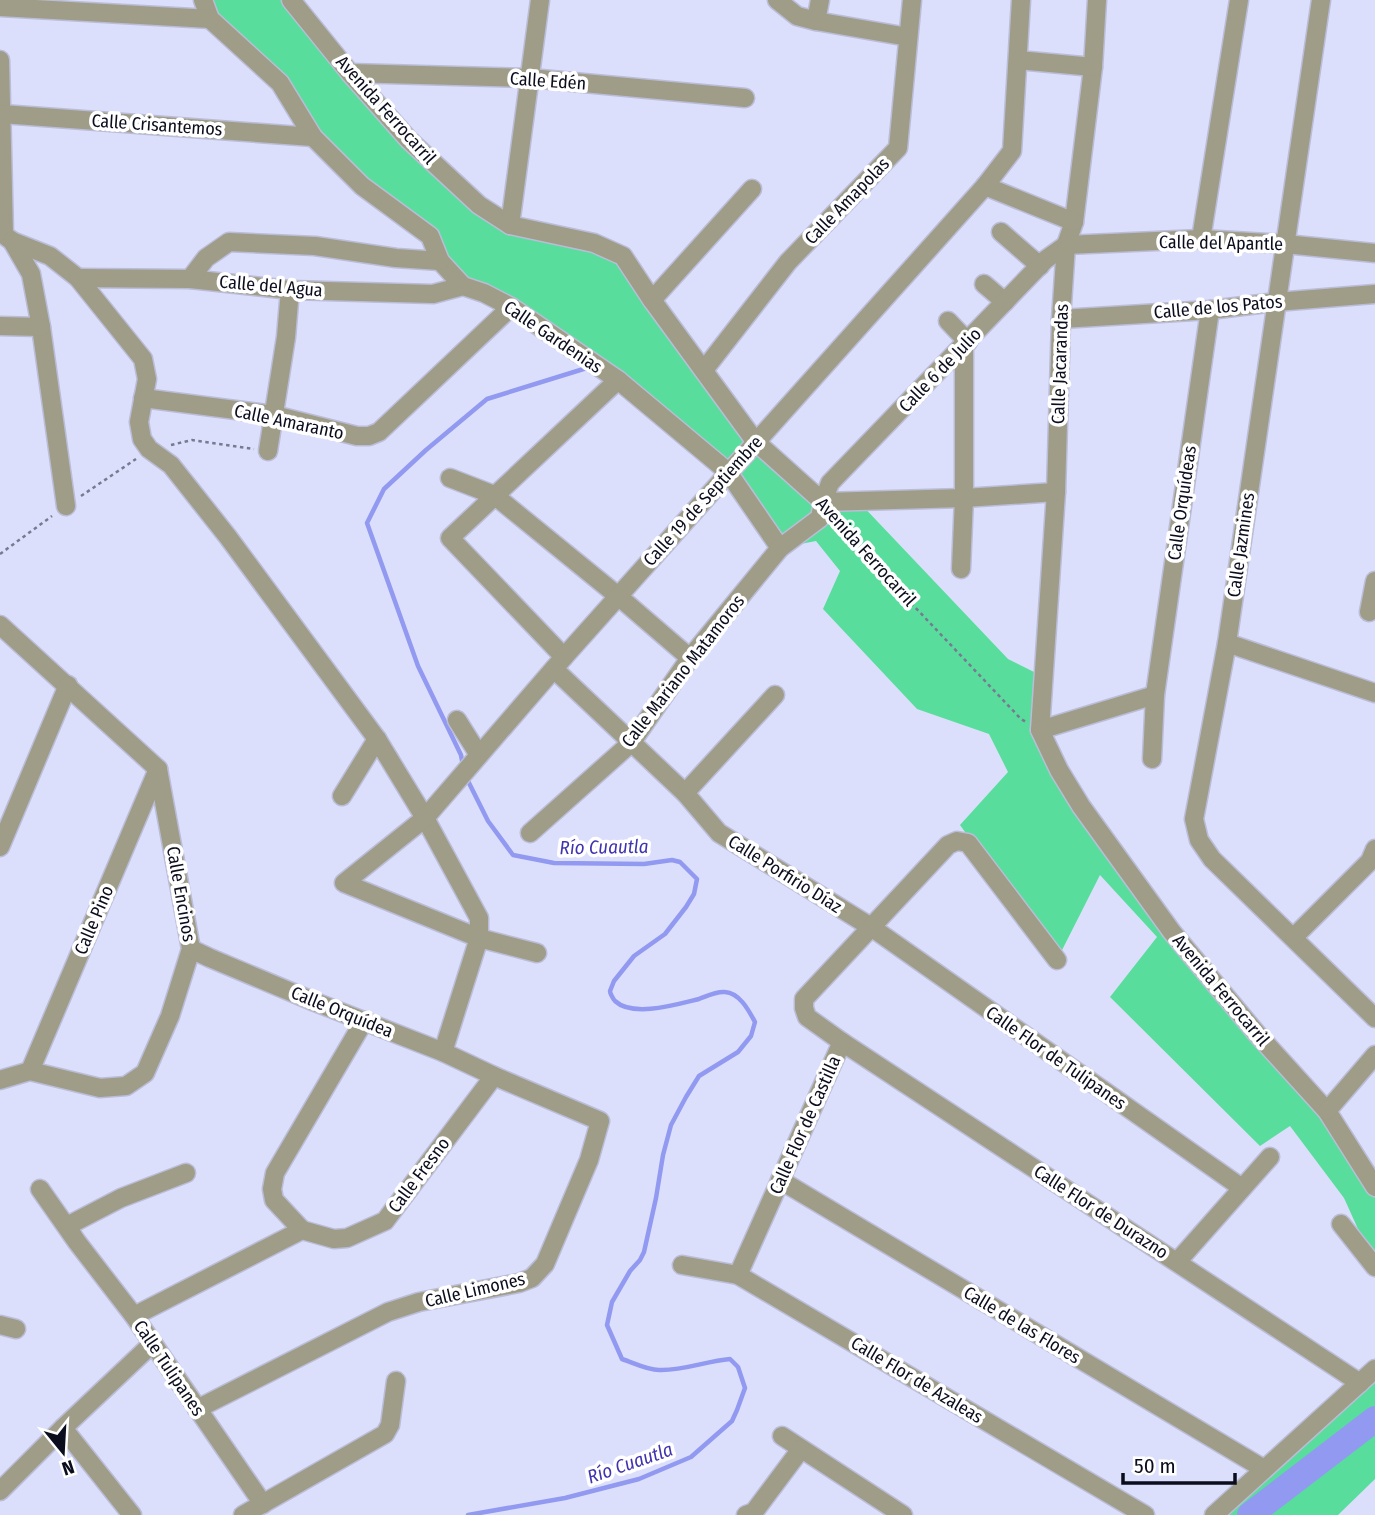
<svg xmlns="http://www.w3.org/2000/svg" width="1375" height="1515" font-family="'Fira Sans Condensed',sans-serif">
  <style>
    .green { fill: #59dd9d }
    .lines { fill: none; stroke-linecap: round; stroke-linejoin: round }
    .stream { stroke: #9299f1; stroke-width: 4.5 }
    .river { stroke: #9299f1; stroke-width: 26 }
    .minor-casing { stroke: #babdd7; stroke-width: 21 }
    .path { stroke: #777a90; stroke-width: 2.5; stroke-dasharray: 3.5 3.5; stroke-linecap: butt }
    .minor { stroke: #9f9c87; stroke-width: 18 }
    .labels { text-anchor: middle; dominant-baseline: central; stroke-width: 7; stroke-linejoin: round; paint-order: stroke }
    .street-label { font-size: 18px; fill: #0b0d1c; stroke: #fff }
    .water-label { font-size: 19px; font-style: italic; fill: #3f33b0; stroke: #fff }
  </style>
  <rect width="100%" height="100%" fill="#dbdffb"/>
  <g class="green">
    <path d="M203,0h88l188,205 144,51 81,114 119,132 35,-1 150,158 36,18 -4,53 41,76 246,305 48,75v69l-17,-26 -14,-31 -54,-72 -30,20 -150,-149 47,-60 -57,-62 -43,85 -97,-135 48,-53 -19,-38 -72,-25 -94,-100 17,-38 -24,-30 -36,7 -52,-76 -110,-92 -155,-94 -33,-50 -68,-50z"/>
    <path d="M1375,1382v97l-37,36h-119z"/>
  </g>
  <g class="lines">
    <g class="stream">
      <path d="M463,766l-2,-11 -43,-89 -51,-143 17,-34 42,-39 61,-51 103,-32"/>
      <path d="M466,777l22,44 25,34 41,8 90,1 28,-4 8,2 17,17 -3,15 -8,13 -21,27 -31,22 -20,25 -4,10c0,2 3,8 5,10 18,17 63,3 84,-2 8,-3 18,-8 26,-7 15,1 24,19 30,30l-4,14 -13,16 -39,24 -13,21 -15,28 -8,30 -7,43 -12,54 -4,8 -10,11 -18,31 -5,23 15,34c12,4 25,11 37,11 24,1 47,-9 71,-11l8,8 7,21 -8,22 -5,11 -41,36 -52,22 -74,19 -97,17"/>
    </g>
    <path class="river" d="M1250,1515l125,-96"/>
    <defs>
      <g id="minor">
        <path d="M203,0l7,19 70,64 33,54 49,49 68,50 10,25 23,25 21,7 27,14 107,73 110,92 52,76"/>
        <path d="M291,0l59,73 59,67 70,65 31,20 84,18 29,13 29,44 103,141 68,61"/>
        <path d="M777,0l20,16 19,5 92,16"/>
        <path d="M1097,0l-4,67 -19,155 -8,23 -5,74 -5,173 -16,238 19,40 22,36 91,126 86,103 69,76 48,76"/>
        <path d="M1321,0l-94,643 -33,176 5,21 13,19 163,159"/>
        <path d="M0,7l210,12"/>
        <path d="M816,21l4,-21"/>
        <path d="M0,60l4,175 8,6 19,33 10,53 25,179"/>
        <path d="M1018,60l75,7"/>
        <path d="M350,73l180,5 215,20"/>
        <path d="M2,114l311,23"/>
        <path d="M985,186l89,36"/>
        <path d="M510,225l30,-225"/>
        <path d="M1001,232l39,34"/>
        <path d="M1201,239l38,-239"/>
        <path d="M12,241l38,15 28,22 65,81 4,20 -8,43 3,17 7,10 22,16 57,72 149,202 48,79 54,100v20l-36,114"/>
        <path d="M78,278l112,1 100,11 143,4 30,-8"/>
        <path d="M190,279l16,-21 23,-16 86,4 81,12 44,3"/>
        <path d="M984,284l21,18"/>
        <path d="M652,300l100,-111"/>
        <path d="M1061,319l149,-9 66,-8 99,-8"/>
        <path d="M948,321l20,21"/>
        <path d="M0,326l41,1"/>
        <path d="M704,370l84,-108 110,-114 14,-148"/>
        <path d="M143,398l131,17 83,21h12l10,-4 132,-125"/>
        <path d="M268,451l18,-114 4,-47"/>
        <path d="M450,478l44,17 124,101 72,62"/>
        <path d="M823,502l141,-4 92,-6"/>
        <path d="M961,569l3,-71v-152"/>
        <path d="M1369,612l6,-31"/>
        <path d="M0,625l158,144 33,180 -21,67 -25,57 -19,13 -26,2 -70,-17 -30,9"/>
        <path d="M1227,643l148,50"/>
        <path d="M564,657l-114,-119 168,-158"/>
        <path d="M554,669l131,124 34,40 152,94 371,261"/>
        <path d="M457,720l22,35"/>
        <path d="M1040,730l115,-35"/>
        <path d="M1152,759l3,-64 55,-385"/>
        <path d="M685,793l90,-98"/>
        <path d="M342,796l35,-57"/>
        <path d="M530,833l101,-90 59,-85 90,-110 40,-30 3,-16 7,-19 215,-223 21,-15 135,-6 84,5 90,9"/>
        <path d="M0,847l68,-162"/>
        <path d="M1294,937l76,-76 5,-12"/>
        <path d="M191,949l19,9 105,44 128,50 51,24 106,45 -11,39 -44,104 -13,14 -13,5 -100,19 -31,10 -191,97"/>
        <path d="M537,953l-58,-15 -135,-55 81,-65 139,-161 421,-471 27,-35 9,-151"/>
        <path d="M1057,960l-89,-117 -11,-2 -9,4 -144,154v9l3,9 35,25 518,341"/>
        <path d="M30,1071l128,-302"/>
        <path d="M1327,1111l48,-56"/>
        <path d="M780,1180l484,289"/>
        <path d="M40,1189l37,53 57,74 129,188"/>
        <path d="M1341,1224l34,43"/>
        <path d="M302,1230l-28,-30 -2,-11 3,-16 89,-152"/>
        <path d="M72,1234l-3,-9 52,-27 65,-25"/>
        <path d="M1177,1262l93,-105"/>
        <path d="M682,1265l56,10 407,240"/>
        <path d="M738,1275l104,-233"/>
        <path d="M134,1316l168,-86 32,9 13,-1 38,-17 109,-145"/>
        <path d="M0,1325l16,4"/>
        <path d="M63,1428l69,87"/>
        <path d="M782,1436l121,79"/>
        <path d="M0,1491l63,-63 89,-84"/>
        <path d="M243,1515l142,-81 5,-9 6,-44"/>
        <path d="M746,1515l8,-3 47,-63"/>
        <path d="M1214,1515l161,-146"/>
      </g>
    </defs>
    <use href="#minor" class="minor-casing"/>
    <g class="path">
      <path d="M171,445l21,-5 62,9"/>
      <path d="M81,496l55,-37"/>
      <path d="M837,519l56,65 128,135 5,3"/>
      <path d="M0,554l52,-38"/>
    </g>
    <use href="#minor" class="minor"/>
  </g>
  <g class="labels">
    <g class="street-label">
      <text transform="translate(548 81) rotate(4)">Calle Edén</text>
      <text transform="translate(386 110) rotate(48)">Avenida Ferrocarril</text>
      <text transform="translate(157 125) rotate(4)">Calle Crisantemos</text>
      <text transform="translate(847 201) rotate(-46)">Calle Amapolas</text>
      <text transform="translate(1221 243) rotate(1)">Calle del Apantle</text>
      <text transform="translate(271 286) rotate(5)">Calle del Agua</text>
      <text transform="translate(1218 307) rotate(-5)">Calle de los Patos</text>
      <text transform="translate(553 337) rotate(34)">Calle Gardenias</text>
      <text transform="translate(1060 364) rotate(-88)">Calle Jacarandas</text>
      <text transform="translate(940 370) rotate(-46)">Calle 6 de Julio</text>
      <text transform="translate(289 422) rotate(12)">Calle Amaranto</text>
      <text transform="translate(703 501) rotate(-48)">Calle 19 de Septiembre</text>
      <text transform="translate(1182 503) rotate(-82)">Calle Orquídeas</text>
      <text transform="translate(1241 545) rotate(-82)">Calle Jazmines</text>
      <text transform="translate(866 552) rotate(48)">Avenida Ferrocarril</text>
      <text transform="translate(683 671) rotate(-52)">Calle Mariano Matamoros</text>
      <text transform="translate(785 874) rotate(32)">Calle Porfirio Díaz</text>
      <text transform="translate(181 894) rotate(80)">Calle Encinos</text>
      <text transform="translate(94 920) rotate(-67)">Calle Pino</text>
      <text transform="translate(1221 990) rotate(50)">Avenida Ferrocarril</text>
      <text transform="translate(342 1012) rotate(22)">Calle Orquídea</text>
      <text transform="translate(1056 1058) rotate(35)">Calle Flor de Tulipanes</text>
      <text transform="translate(805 1125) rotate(-66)">Calle Flor de Castilla</text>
      <text transform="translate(419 1175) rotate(-53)">Calle Fresno</text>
      <text transform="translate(1101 1212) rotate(33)">Calle Flor de Durazno</text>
      <text transform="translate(475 1290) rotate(-13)">Calle Limones</text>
      <text transform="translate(1022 1325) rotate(31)">Calle de las Flores</text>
      <text transform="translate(169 1368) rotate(56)">Calle Tulipanes</text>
      <text transform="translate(917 1380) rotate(31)">Calle Flor de Azaleas</text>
    </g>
    <g class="water-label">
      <text transform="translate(604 847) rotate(-1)">Río Cuautla</text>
      <text transform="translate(630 1463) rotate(-19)">Río Cuautla</text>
    </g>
  </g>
  <g transform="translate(63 1452) rotate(162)" stroke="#ffffff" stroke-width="5" paint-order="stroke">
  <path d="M0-5L12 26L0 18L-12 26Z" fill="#0b0d1c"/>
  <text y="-10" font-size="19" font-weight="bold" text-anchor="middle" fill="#0b0d1c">N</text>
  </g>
  <path d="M1123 1473v10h112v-10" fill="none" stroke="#0b0d1c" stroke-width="3.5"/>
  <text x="1134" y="1473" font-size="21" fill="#0b0d1c" stroke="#ffffff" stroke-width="5" paint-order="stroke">50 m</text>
</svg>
